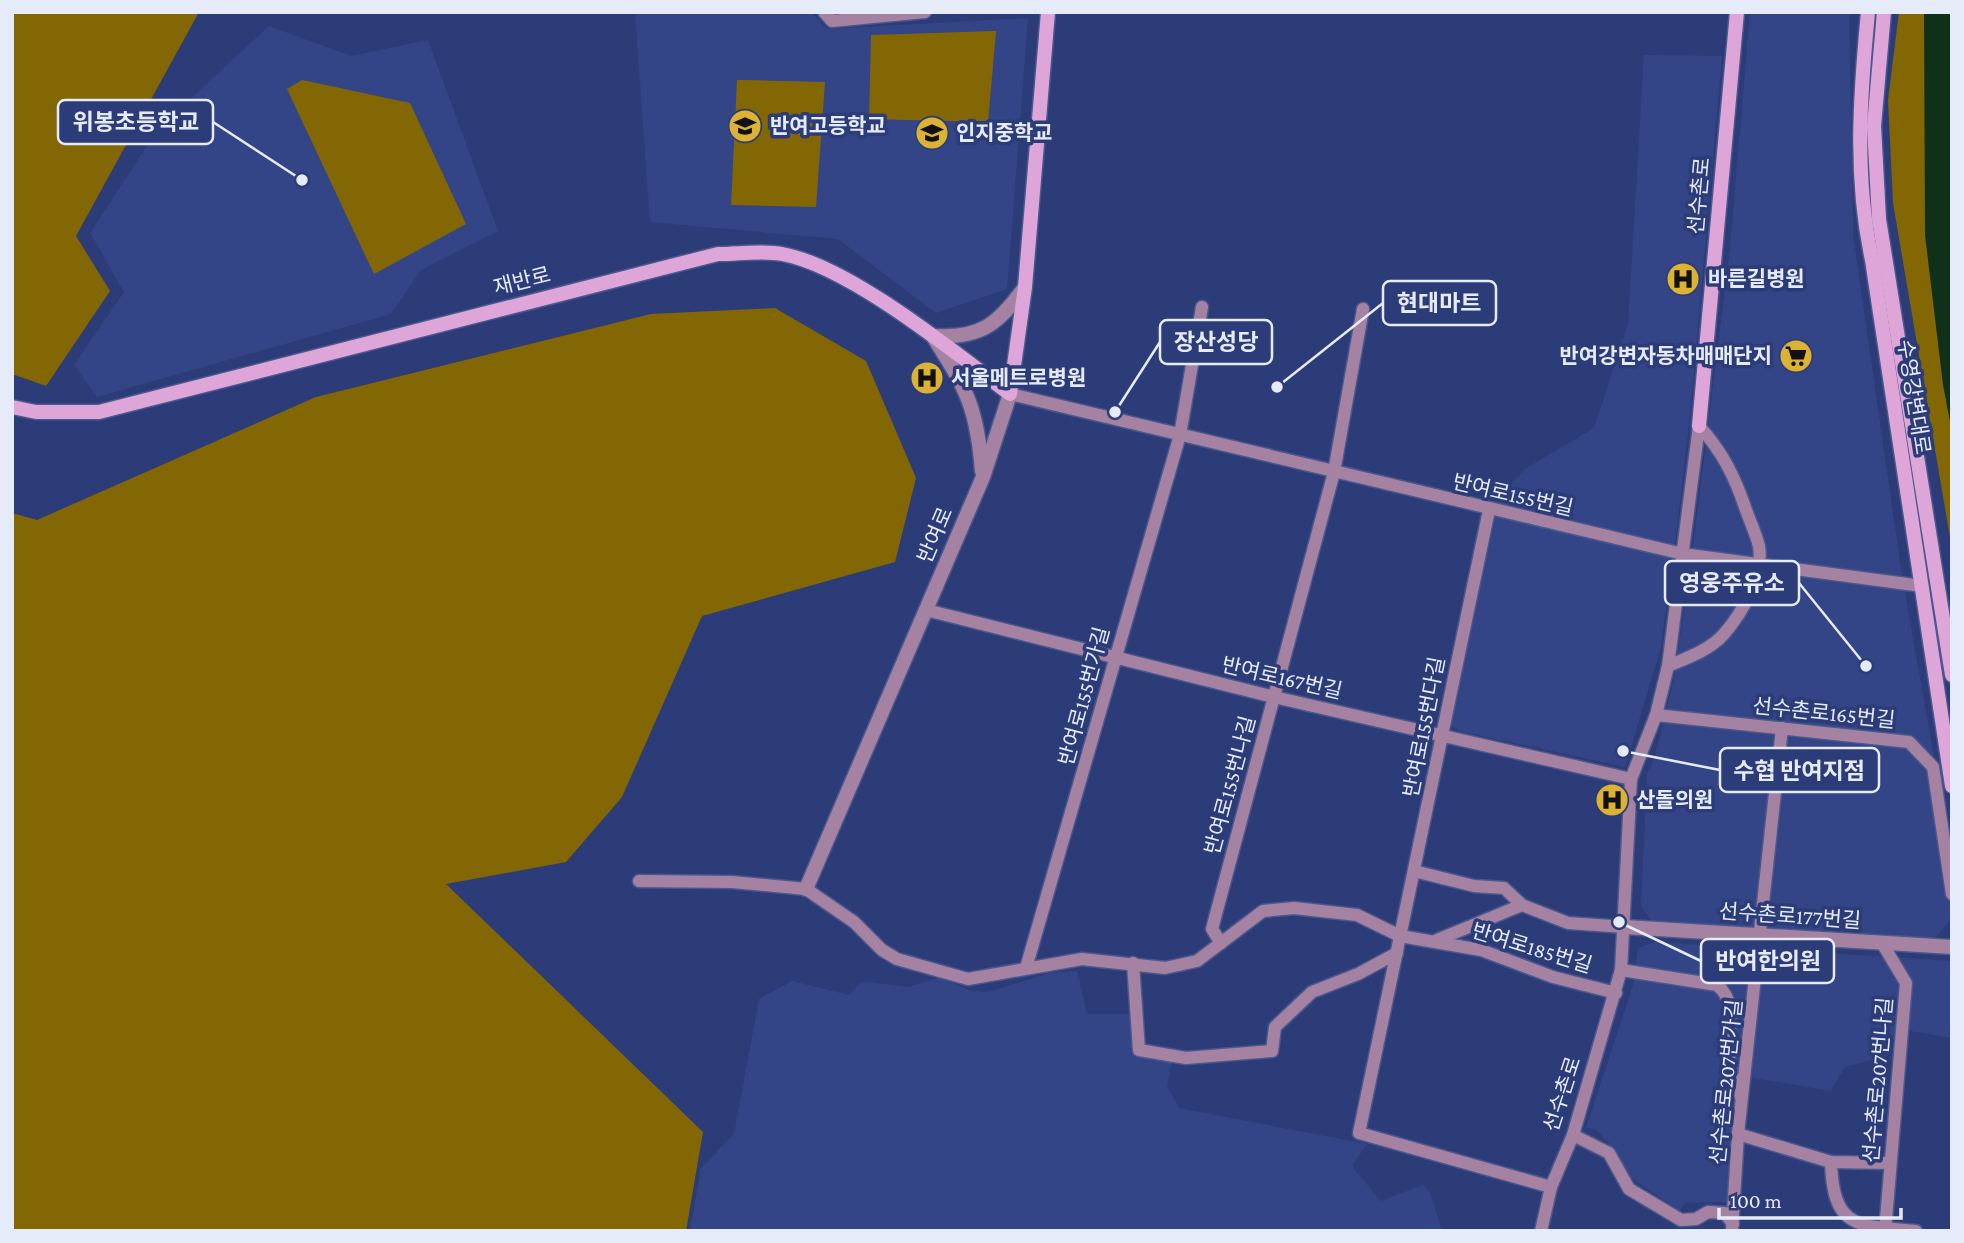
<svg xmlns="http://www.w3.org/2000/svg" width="1964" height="1243" font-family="'Crimson Pro','Noto Sans KR',serif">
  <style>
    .built { fill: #344587 }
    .green { fill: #836705 }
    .water { fill: #113019 }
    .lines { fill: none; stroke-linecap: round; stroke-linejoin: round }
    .minor-casing { stroke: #4a588d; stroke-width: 15 }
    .tertiary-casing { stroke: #4a588d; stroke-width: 17 }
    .secondary-casing { stroke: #4a588d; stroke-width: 17 }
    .minor { stroke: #a682a2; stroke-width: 12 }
    .tertiary { stroke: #a682a2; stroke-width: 14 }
    .secondary { stroke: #dea6d8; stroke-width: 14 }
    .labels { text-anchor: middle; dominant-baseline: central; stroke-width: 7; stroke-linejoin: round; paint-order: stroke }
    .poi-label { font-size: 21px; font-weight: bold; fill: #e6ebfa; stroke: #2c3c78; text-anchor: start }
    .street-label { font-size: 21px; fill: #e6ebfa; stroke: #2c3c78 }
    .leader { fill: none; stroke: #e6ebfa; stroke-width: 2.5 }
    .callout-dot { fill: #e6ebfa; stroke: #2c3c78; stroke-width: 2.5 }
    .callout { fill: #2c3c78; stroke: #e6ebfa; stroke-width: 2.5 }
    .callout-label { font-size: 23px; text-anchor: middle; font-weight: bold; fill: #e6ebfa }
  </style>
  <rect width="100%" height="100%" fill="#2c3c78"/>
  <g class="built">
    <path d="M635,12h176l16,17 201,-11 -21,271 -71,24 -98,-74 -188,-17z"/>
    <path d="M1750,12h99l4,223 48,334 51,291v58l-17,20 -283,-17 -11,-15 6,-132 7,-15 19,-76 17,-112 40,-322z"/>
    <path d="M269,26l82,30 77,-16 70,191 -77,39 -30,44 -294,83 -23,-32 50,-73 -34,-59 68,-104z"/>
    <path d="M1644,55l78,1 -31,349 -14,125 -17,121 -35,116 -166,-36 -10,-7 45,-198 1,-25 30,-32 69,-41 34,-104z"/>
    <path d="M1654,942l298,19v77l-42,-7 -17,9 -4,15 -44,12 -14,24 -95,-16 -9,127 -42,1 -5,8 -56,-38 -16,-31 -13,-13 -9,-1 47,-143 5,-37z"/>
    <path d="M1077,971l10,43h44l3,43 38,4 -5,25 12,22 188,36 -14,20 1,5 27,32 42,-16 7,7 12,39h-752l11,-63 33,-34 25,-135 33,-18 57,14 10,-11 9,-2 40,5 31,-9 33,13 16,1 62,-19z"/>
  </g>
  <g class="green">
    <path d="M12,12h187l-123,224 34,55 -64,95 -34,-12z"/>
    <path d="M1899,12h53v537l-59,-346 -5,-103z"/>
    <path d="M996,31l-8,91 -119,-3 2,-84z"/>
    <path d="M302,80l108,23 56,121 -92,50 -87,-185z"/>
    <path d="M737,80l88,2 -9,125 -85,-2z"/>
    <path d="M775,308l91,53 50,117 -21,84 -193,54 -80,181 -56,65 -120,22 257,248 -17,99h-674v-718l25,7 279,-123 335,-83z"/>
  </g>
  <path class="water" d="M1924,12h28v420l-9,-47 -18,-150z"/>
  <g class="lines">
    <defs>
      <g id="minor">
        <path d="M824,12l8,9 93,-9"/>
        <path d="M1010,394l673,160 239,32"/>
        <path d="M1489,510l-130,623 192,54"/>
        <path d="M926,610l348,87 357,82"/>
        <path d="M1668,666c19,-8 42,-16 56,-32 19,-22 40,-59 35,-88 -3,-12 -9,-25 -13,-36 -11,-33 -24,-59 -47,-84"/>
        <path d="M1656,715l253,27 24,25 19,127"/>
        <path d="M1414,871l60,15 30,2 18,17 46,18 57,4"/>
        <path d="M639,881l93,1 74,7 48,33 28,28 15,9 71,20 114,-20 83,9 32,-7 66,-50 31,-3 63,7 43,21 81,14 72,27 63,16"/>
        <path d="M1437,940l85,-35"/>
        <path d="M1221,943l-9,-14 122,-457 29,-163"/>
        <path d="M1882,943l24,40 -21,248"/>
        <path d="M1133,963l6,87 47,8 86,-7 3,-24 37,-35 46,-18 39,-21"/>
        <path d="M1026,968l154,-533 22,-128"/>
        <path d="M1621,970l96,15c21,17 11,44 12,69 0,15 6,29 12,43"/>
        <path d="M1738,1134l93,28 58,1"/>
        <path d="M1573,1135l36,18 20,36 52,31 15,-1 12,-7 17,1 8,11"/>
        <path d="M1831,1162c2,69 28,63 85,69"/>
        <path d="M1541,1231l10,-44 22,-52 48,-165 10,-191 25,-64 12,-49 31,-240"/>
        <path d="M1732,1231l6,-97 44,-406"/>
      </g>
      <g id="tertiary">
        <path d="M933,336c48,3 65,-12 92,-49"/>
        <path d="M934,338c33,52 43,70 48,133"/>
        <path d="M806,889l177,-412 27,-83"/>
        <path d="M1625,927l327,20"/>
      </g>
      <g id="secondary">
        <path d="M1868,12c-8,84 -14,165 4,248l80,526"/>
        <path d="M1884,12l-10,114 5,93 73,456"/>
        <path d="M12,407l24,5h63l619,-158c20,0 44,-4 64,0 67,12 172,98 228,140l15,-107 23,-275"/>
        <path d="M1699,426l38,-414"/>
      </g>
    </defs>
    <use href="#minor" class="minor-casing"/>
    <use href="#tertiary" class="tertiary-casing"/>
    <use href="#secondary" class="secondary-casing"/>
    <use href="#minor" class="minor"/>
    <use href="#tertiary" class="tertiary"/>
    <use href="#secondary" class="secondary"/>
  </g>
  <defs>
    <symbol id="school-disc" viewBox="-11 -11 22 22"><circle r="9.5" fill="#dcb233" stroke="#2c3c78"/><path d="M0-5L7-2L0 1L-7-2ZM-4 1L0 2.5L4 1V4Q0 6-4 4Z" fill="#111"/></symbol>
    <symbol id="hospital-disc" viewBox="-11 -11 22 22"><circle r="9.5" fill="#dcb233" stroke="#2c3c78"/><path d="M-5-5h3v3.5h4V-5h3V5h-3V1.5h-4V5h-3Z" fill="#111"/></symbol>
    <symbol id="supermarket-disc" viewBox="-11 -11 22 22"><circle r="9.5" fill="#dcb233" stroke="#2c3c78"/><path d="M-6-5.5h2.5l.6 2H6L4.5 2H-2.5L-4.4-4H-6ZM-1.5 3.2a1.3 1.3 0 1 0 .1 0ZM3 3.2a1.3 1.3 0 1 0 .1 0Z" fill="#111"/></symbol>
  </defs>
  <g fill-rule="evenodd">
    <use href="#school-disc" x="726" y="107" width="38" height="38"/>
    <use href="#school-disc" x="913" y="114" width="38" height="38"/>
    <use href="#hospital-disc" x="1664" y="260" width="38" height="38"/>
    <use href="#supermarket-disc" x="1777" y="337" width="38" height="38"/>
    <use href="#hospital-disc" x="908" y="359" width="38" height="38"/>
    <use href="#hospital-disc" x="1593" y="781" width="38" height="38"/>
  </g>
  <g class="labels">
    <g class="poi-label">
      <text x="770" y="126">반여고등학교</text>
      <text x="956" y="133">인지중학교</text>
      <text x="1708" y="279">바른길병원</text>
      <text x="1772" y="356" text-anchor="end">반여강변자동차매매단지</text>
      <text x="951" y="378">서울메트로병원</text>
      <text x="1636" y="800">산돌의원</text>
    </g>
    <g class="street-label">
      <text transform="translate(1699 196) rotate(-85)">선수촌로</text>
      <text transform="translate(522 281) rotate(-14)">재반로</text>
      <text transform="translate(1914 397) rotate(81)">수영강변대로</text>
      <text transform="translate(1513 495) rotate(13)">반여로155번길</text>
      <text transform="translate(935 535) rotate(-67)">반여로</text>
      <text transform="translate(1282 678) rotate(13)">반여로167번길</text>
      <text transform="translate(1084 696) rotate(-75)">반여로155번가길</text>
      <text transform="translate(1824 713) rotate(6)">선수촌로165번길</text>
      <text transform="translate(1424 727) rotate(-79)">반여로155번다길</text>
      <text transform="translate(1230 785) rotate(-75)">반여로155번나길</text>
      <text transform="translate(1790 916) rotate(4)">선수촌로177번길</text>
      <text transform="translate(1532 948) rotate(17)">반여로185번길</text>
      <text transform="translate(1878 1080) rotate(-85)">선수촌로207번나길</text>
      <text transform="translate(1726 1082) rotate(-84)">선수촌로207번가길</text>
      <text transform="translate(1562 1094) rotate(-72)">선수촌로</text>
    </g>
  </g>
  <path class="leader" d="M302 180L213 122M1277 387L1383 303M1115 412L1160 342M1866 666L1799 583M1623 751L1720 770M1619 922L1701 961"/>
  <g class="callout-dot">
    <circle cx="302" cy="180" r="7"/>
    <circle cx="1277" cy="387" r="7"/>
    <circle cx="1115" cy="412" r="7"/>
    <circle cx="1866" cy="666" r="7"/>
    <circle cx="1623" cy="751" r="7"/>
    <circle cx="1619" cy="922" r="7"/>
  </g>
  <g class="callout">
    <rect x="58" y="100" width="155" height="44" rx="7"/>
    <rect x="1383" y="281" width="113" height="44" rx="7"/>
    <rect x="1160" y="320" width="112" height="44" rx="7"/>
    <rect x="1665" y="561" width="134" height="44" rx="7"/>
    <rect x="1720" y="748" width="159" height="44" rx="7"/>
    <rect x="1701" y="939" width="133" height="44" rx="7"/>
  </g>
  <g class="callout-label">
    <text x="136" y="130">위봉초등학교</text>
    <text x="1439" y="311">현대마트</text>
    <text x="1216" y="350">장산성당</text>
    <text x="1732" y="591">영웅주유소</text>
    <text x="1799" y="779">수협 반여지점</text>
    <text x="1768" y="969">반여한의원</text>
  </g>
  <rect width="1964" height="1243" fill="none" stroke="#e6ebfa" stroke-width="28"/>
  <path d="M1719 1208v10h182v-10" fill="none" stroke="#e6ebfa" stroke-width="3.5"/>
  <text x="1730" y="1208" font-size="21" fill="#e6ebfa" stroke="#2c3c78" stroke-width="5" paint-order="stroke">100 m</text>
</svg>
